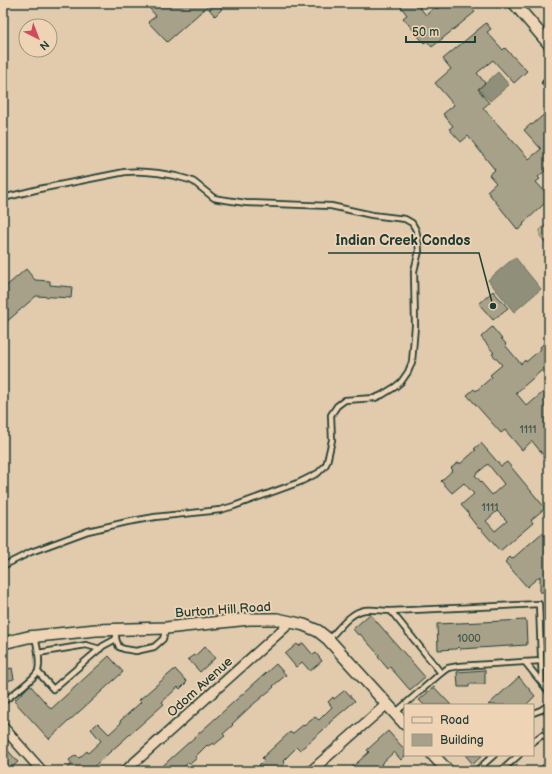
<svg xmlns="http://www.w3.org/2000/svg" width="552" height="774" font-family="'Balsamiq Sans',sans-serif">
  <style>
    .green { fill: #c1b399; stroke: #707866 }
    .water { fill: #908f79; stroke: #636e5d }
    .building { fill: #a8a18a; stroke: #1f3d34; fill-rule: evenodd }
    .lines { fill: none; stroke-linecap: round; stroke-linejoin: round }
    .service-casing { stroke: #1f3d34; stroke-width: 8 }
    .minor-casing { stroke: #1f3d34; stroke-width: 12 }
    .tertiary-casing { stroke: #1f3d34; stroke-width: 14 }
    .service { stroke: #eed4b5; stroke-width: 4.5 }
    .minor { stroke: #eed4b5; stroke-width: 9 }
    .tertiary { stroke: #eed4b5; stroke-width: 11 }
    .labels { text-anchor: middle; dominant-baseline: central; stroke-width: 3.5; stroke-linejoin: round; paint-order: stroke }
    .number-label { font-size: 11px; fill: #41564a }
    .street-label { font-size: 13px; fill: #1f3d34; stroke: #eed4b5 }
    .leader { fill: none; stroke: #1f3d34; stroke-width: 1.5 }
    .callout-dot { fill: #1f3d34; stroke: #eed4b5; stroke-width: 1.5 }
    .callout-label { font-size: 14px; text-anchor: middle; font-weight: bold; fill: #1f3d34; stroke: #eed4b5; stroke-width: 3.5; stroke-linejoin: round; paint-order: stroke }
  </style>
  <rect width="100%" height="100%" fill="#e2cbad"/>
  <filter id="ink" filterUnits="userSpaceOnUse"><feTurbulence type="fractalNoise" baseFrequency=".025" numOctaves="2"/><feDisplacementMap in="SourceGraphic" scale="8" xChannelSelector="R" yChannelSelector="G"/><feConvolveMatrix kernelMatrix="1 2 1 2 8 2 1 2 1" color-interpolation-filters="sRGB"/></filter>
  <g filter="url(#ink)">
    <path class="green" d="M549,222v25l-9,-11v-6z"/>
    <g class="water">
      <path d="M498,72l11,13 -19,16 -11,-12z"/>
      <path d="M515,257l26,32 -27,23 -26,-32z"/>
    </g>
    <g class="building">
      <path d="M145,3h66l-44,39 -19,-20 8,-6z"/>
      <path d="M217,3l5,6 -7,7 -6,-7z"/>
      <path d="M398,3h18l10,12 9,-8 2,2 7,-6h24l7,9 -43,35 -5,-6 -3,2 -21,-25 4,-3z"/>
      <path d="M486,23l5,6 -4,3 16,18 2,-2 22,23 -13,12 -21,-23 -16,13 8,10 -7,6 11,14 -6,5 46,51 12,-10 -17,-19 7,-6 1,1 17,-15v23l-4,4 4,5v24l-3,2 1,1 -9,8 2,2 -4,3 13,14v12l-4,-5 -22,21 1,1 -6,5 -31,-39 9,-8 -7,-8 6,-5 -27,-34 -7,6 -12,-13 4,-3 -10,-12 11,-9 -19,-22 16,-14 -8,-10z"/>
      <path d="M26,269l9,11 15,1v4l22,2 -1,11 -35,-2 -33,29v-16l5,-5 -5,-6v-9z"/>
      <path d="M493,291l15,17 -15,12 -14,-16z"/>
      <path d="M492,327l14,17 -1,1 16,19 4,-4 1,2 15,-13 -1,-2 9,-8v25l-33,29 11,13 22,-19v75l-17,-21 -10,9 -17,-20 -4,3 -34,-38 7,-6 2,2 16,-14 -2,-2 12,-10 -10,-11 2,-1 -13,-16z"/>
      <path d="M481,443l20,23 6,-4 38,46 -14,12 2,3 -33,28 -20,-23 -1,1 -11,-14 1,-1 -8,-9 13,-11 -10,-11 -12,10 -11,-12 12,-11 -2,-2 8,-6 1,2 16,-14 -2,-1zM488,464l16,20 -12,11 -17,-20zM497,511l10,10 -12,10 -9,-10z"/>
      <path d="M542,533l7,8v51h-9v-16l-13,11 -22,-25 5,-5 2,2z"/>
      <path d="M370,614l55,63 -15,13 -20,-23 -2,2 -10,-12 1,-2 -19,-21 -2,1 -5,-6z"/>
      <path d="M526,620l1,25 -67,4 -2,-2 -2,2 -18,1 -1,-26z"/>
      <path d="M303,643l10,12 3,-2 6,8 -12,10 -8,-9 -6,5 -11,-13 12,-10 2,2z"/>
      <path d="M205,646l10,12 -15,14 -12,-13 6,-4 1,1z"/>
      <path d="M109,656l14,16 -74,67 -35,-38 16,-16 21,24z"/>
      <path d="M276,664l10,11 -13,11 1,1 -24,20 -18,17 1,1 -10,9 2,2 -11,9 -1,-2 -5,3 -1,-1 -12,12 2,1 -7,6 -1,-2 -10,9h-22z"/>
      <path d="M12,668l2,11 -11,3v-12z"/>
      <path d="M175,669l12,13 -7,7 -2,-2 -16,15 2,2 -72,64v-1l-5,4h-23l8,-7 -3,-4 7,-5 3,3 8,-7 1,2 13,-12 -10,-12 7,-6 11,11 12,-11 -1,-2 21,-19 -2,-2z"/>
      <path d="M485,670v14h-16v3h-11l-1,-15z"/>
      <path d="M519,677l16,19 -9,9h-38z"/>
      <path d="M434,687l17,18h-27l-5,-5z"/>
      <path d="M345,690l10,11 -26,22 1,1 -30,26 -3,-3 -14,14 2,2 -8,8h-23l6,-5 -1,-1 5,-5 -2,-2 28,-26 2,2 11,-9 1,1 11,-9 4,3 13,-13 -4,-5 5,-5 1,2z"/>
      <path d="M388,731l17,19v6l-4,4 -7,-8 -13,12 6,7h-39l21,-19 -2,-2z"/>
      <path d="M3,745l15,17 -7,6 -8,-9z"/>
      <path d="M465,755h18l-10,9z"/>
      <path d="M549,759v12h-13z"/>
    </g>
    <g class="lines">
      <defs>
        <g id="service">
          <path d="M545,83l4,-4"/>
          <path d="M3,198l36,-9 86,-17c20,-2 46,2 65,8l4,2 20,16 5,1 27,4 85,3 41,9 33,4 7,4 4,7 2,10 1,11 -5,20 1,55 -3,36 -4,10 -7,10 -6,5 -13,8 -7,3 -30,2 -8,6 -6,9 1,25 -5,22 -2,4 -7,7 -18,9 -66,24 -14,4 -65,7 -28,5 -39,9 -57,21 -28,14"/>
          <path d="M391,611l148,-7 3,79"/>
          <path d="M116,636v3l3,8 5,2 12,2 18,-4 9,-8 3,-11"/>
          <path d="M329,639c10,-10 21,-27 36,-29 8,-1 18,1 26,1l50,62"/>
          <path d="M38,653l48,-8 14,4"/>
          <path d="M525,662l24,30"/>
          <path d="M38,672l15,17 50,-43 13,-7"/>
          <path d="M3,702c8,-7 32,-23 35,-31 3,-11 -1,-24 -3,-35"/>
          <path d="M395,713l46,-40 7,-5 11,-2 82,-5"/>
          <path d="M533,713l8,-3 8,-5"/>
          <path d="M533,742l9,-7 7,2"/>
          <path d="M476,771l18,-16"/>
          <path d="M501,771l18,-16"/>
        </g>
        <g id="minor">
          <path d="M3,727l39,44"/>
          <path d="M125,771l166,-149"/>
          <path d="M311,771l76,-67"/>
        </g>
        <g id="tertiary">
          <path d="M514,3l35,41"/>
          <path d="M3,643l25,-6 68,-7 70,-2 83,-9h28l14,3 13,3 14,6 10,8 77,85"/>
          <path d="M433,755l15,16"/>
        </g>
      </defs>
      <use href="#service" class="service-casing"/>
      <use href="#minor" class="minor-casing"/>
      <use href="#tertiary" class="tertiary-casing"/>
      <use href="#service" class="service"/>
      <use href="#minor" class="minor"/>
      <use href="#tertiary" class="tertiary"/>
    </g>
  </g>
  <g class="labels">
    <g class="number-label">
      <text x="528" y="429">1111</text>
      <text x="490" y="507">1111</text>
      <text x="469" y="638">1000</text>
    </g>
    <g class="street-label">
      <text transform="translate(223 610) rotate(-4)">Burton Hill Road</text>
      <text transform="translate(200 687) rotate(-42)">Odom Avenue</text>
    </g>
  </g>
  <path class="leader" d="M493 306L479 253H328"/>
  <circle class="callout-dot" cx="493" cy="306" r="4"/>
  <g class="callout-label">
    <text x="403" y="245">Indian Creek Condos</text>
  </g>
  <rect width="552" height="774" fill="none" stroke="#eed4b5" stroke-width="16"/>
  <rect x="8" y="8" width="536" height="758" fill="none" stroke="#1f3d34" stroke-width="1.5" filter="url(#ink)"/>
  <rect x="404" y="704" width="130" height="52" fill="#eed4b5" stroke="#9b9881"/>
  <rect x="412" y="717" width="20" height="6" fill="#eed4b5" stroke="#9b9881"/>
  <text x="440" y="724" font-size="12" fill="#1f3d34">Road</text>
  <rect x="412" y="734" width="20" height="12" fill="#a8a18a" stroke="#9b9881"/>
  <text x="440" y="744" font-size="12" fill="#1f3d34">Building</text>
  <g transform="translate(38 38) rotate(138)"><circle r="19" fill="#eed4b5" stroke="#9b9881"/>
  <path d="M0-3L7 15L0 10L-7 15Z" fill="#d1495b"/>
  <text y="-6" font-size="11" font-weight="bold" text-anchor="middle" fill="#1f3d34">N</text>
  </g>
  <path d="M406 36v6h69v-6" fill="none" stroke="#1f3d34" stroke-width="2"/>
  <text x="412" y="36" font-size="12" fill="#1f3d34" stroke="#eed4b5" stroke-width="3" paint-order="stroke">50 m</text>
</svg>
